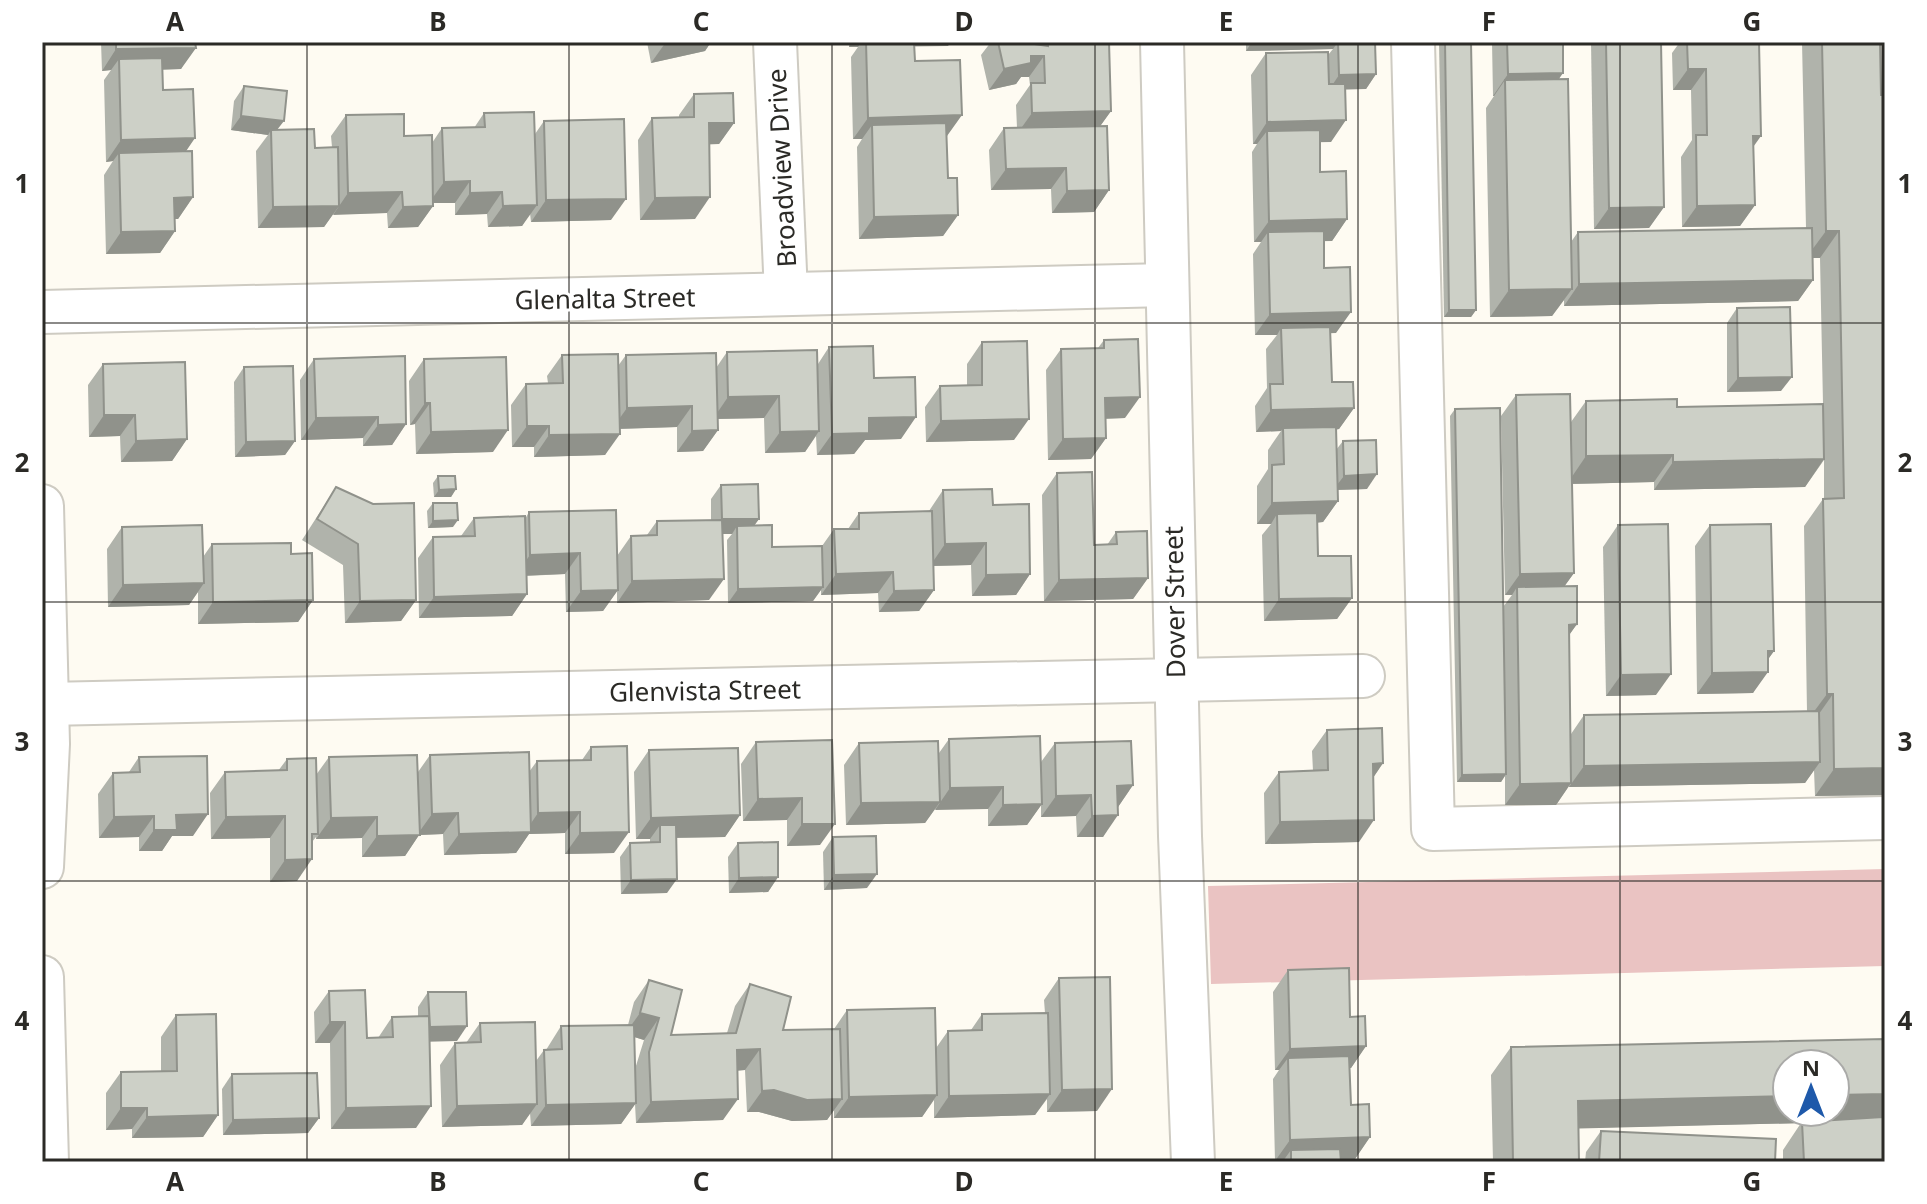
<svg xmlns="http://www.w3.org/2000/svg" width="1927" height="1204" font-family="'Noto Sans',sans-serif">
  <style>
    .green { fill: #eac3c2 }
    .lines { fill: none; stroke-linecap: round; stroke-linejoin: round }
    .minor-casing { stroke: #cecbc2; stroke-width: 46 }
    .minor { stroke: #fff; stroke-width: 42 }
    .wall { fill: #b0b3ab; fill-rule: evenodd }
    .shaded-wall { fill: #90928b }
    .building { fill: #cdd0c7; stroke: #90928b; stroke-width: 2 }
    .grid { fill: none; stroke: #2b2a26; stroke-width: 2; stroke-opacity: 0.55 }
    .labels { text-anchor: middle; dominant-baseline: central; stroke-width: 6; stroke-linejoin: round; paint-order: stroke }
    .street-label { font-size: 26px; fill: #2b2a26; stroke: #fff }
    .neatline { fill: none; stroke: #2b2a26; stroke-width: 3 }
    .grid-label { font-size: 26px; text-anchor: middle; font-weight: bold; fill: #2b2a26 }
  </style>
  <rect width="100%" height="100%" fill="#fefbf2"/>
  <path class="green" d="M1885,869v97l-674,18 -3,-98z"/>
  <g class="lines">
    <defs>
      <g id="minor">
        <path d="M775,42l11,252"/>
        <path d="M1162,42l18,794 13,326"/>
        <path d="M1413,42l20,787 452,-11"/>
        <path d="M42,312l1125,-27"/>
        <path d="M42,506l6,238 -6,123"/>
        <path d="M47,704l1316,-28"/>
        <path d="M42,977l5,185"/>
      </g>
    </defs>
    <use href="#minor" class="minor-casing"/>
    <use href="#minor" class="minor"/>
  </g>
  <g class="wall">
    <path d="M101,42h94l-14,27 -19,1 1,20 22,61 8,46 -15,22h-3v12l-15,22 -54,1 -2,-79 9,-14 -7,1 -2,-82 7,-10 -9,1z"/>
    <path d="M647,42h64l-6,9 -54,12z"/>
    <path d="M849,42h101l-2,4h-34l1,15 31,75 2,42 10,37 -15,21 -84,3 -2,-92 5,-8h-9l-2,-82 7,-10h-9z"/>
    <path d="M991,42h43l1,2 7,1 2,-3h65l2,69 -11,15 9,64 -15,22 -42,1 -1,-24 -60,1 -2,-40 15,-22h13l-1,-23 14,-20 -1,-8h-8l-5,7 -27,6 -8,-35z"/>
    <path d="M1246,42h129l1,32 -10,15h-21l-14,53h-11v30l27,47 -15,22h-8v27l12,65h-6l2,49 22,26 -15,21 -3,1v20l7,-9 24,48 -30,1 1,11 -15,21 -6,1 1,33 34,42 -15,21 -73,2 -2,-86 9,-11h-14v-38l11,-17v-19l13,-19 -25,1 -1,-26 12,-18 -1,-39 11,-14h-22l-2,-81 8,-12h-7l-2,-90 5,-8h-4l-2,-69 15,-22 62,2 5,-6 -87,2z"/>
    <path d="M1439,42h32l5,268 -5,7h-27z"/>
    <path d="M1492,42h71l-4,37 12,163 7,-10 228,-4 -4,-186h78l3,753 -68,1 -1,-26 -9,13 -236,4v-1l-13,19h-51v-29l-4,6h-44l-7,-366 5,-7 48,198 9,-12h-7l-4,-179 15,-21 55,27 15,-21 91,6 146,-3 -3,-146h-8l1,22 -15,21 -234,5v-6l-12,16 -62,1 -4,-209 8,-12h-1zM1824,460v38l-1,1 -19,27 3,186 -223,3 -13,19 -2,-99 8,-11 -13,-38 10,-13 -2,-89 82,-2v8l151,-3z"/>
    <path d="M1591,42h70l3,165 -15,21 -55,1z"/>
    <path d="M1680,42h79l-6,105 2,58 -15,21 -58,1 -1,-70 11,-17 -1,-50h-18l-1,-37z"/>
    <path d="M244,86l33,44 38,18 17,-1 -1,-11 15,-21 58,21 28,7 10,-15h32l10,-15 51,21 9,-13 67,99 -80,2 -1,-9 -8,13 -34,1 -1,-13 -32,1v-12h-22v3l-15,21 -30,1 -1,-15 -54,1 -9,13 -66,1 -2,-77 12,-16 -37,-5 3,-29z"/>
    <path d="M694,94l40,29 -15,21h-10l-14,75 -55,1 -2,-80 14,-22h27v-3z"/>
    <path d="M1737,308l44,83 -54,1v-69z"/>
    <path d="M1104,340l21,78 -20,1 1,19 -15,21 -43,1 -2,-90 15,-21 37,-1z"/>
    <path d="M982,342l32,98 -88,2 -1,-35 15,-21 27,-1v-21z"/>
    <path d="M829,347l45,31 27,61 -36,1 -11,14 -37,1 -1,-19 -11,16 -40,1 -1,-35 -47,1 1,11 -15,21 -26,1v-25l-57,2 -15,26 -71,2v-10h-22l-1,-42 15,-21 22,-1 -1,-7 15,-21 56,11 8,-11 90,13 11,-16 91,12z"/>
    <path d="M314,359l92,65 -14,21 -29,1v-8l-62,2 -1,-60z"/>
    <path d="M424,359l69,93 -77,2 -1,-30 -5,1 -1,-44z"/>
    <path d="M103,364l84,75 -15,22 -51,1 -1,-26 -31,1 -1,-52z"/>
    <path d="M244,367l51,74 -10,14 -50,2 -1,-75z"/>
    <path d="M1057,473l37,72h13l9,-13 32,46 -15,21 -89,2 -2,-106z"/>
    <path d="M438,476l18,13 -5,8h-17l-1,-14z"/>
    <path d="M721,485l38,34 -5,6 18,22 50,-1 12,-17h14l11,-16 70,-2 14,-21 50,15 37,69 -14,21 -44,1 -1,-31 -38,1 1,24 -15,21 -40,1 -1,-19 -57,2v-5l-8,11 -85,2 -1,-63 5,-6h-9l-14,66 -92,3v-12l-14,20 -37,1 -1,-38 -39,2 1,18 -15,22 -93,2 -1,-60 15,-21 28,-1 13,-18 51,1 4,-7 88,44 14,-20 16,-1 10,-14 54,-1v-21z"/>
    <path d="M336,487l80,113 -15,21 -56,2 -2,-58 -41,-25 20,-31z"/>
    <path d="M433,503l20,24 -25,1 -1,-17z"/>
    <path d="M1618,525l38,170 -50,1 -3,-149z"/>
    <path d="M1710,525l64,126 -6,8 -15,34 -56,1 -2,-148z"/>
    <path d="M122,527l81,30 9,-13 79,10 22,46 -15,22 -100,2v-32l-9,13 -81,2 -1,-58z"/>
    <path d="M1327,730l56,33 -10,15 -14,64 -94,2 -1,-51 15,-21 34,-1 -1,-20z"/>
    <path d="M949,739l92,23 14,-19 78,42 -15,22 -15,30h-26l-1,-21 -35,1v-12l-14,20 -39,1v-17h-53l-10,14 -79,2 -2,-60 15,-22 80,10z"/>
    <path d="M832,740l-12,105 -33,1v-26l-44,1 -2,-57 15,-22z"/>
    <path d="M591,747l23,106 -49,1v-21l-36,1 -13,19 -72,2 -1,-21 -24,1 -14,21 -43,1v-19l-46,1v-2l-4,5 -15,39 -27,1v-44l-59,1 -1,-46 15,-21 53,-1 9,-12 29,16 13,-18 89,15 12,-17 99,17 8,-11 45,-1z"/>
    <path d="M649,750l91,65 -15,22 -49,1 -9,55 -46,1 -1,-37 10,-14 20,-1v-3h-14l-2,-67z"/>
    <path d="M139,757l54,79h-21l-10,15h-23v-14l-40,1 -1,-44 15,-21 16,-1z"/>
    <path d="M833,837l34,51 -43,2 -1,-38z"/>
    <path d="M738,843l40,34 -10,15 -39,1 -1,-36z"/>
    <path d="M1288,970l62,47 16,29 -15,22h-1l1,37 19,32 -15,22h-14v3l-66,-1 -2,-82 6,-9h-4l-2,-78z"/>
    <path d="M1059,978l38,133 -50,1v-13l-12,16 -101,3v-18l-12,17 -88,1v-8l-7,10 -35,1 -33,-9h-12l-2,-42 -8,1 -14,49 -87,3 -1,-19 -14,20 -90,2 -1,-13 -8,12 -80,2 -2,-62 15,-22h11l14,-20 56,38 8,-11h2l15,-24 67,-1 6,-23 15,-22 22,55 56,-2 8,-27 15,-22 33,46 51,-1 13,-19 89,38 12,-17 23,-1 11,-16 63,-1 -1,-13zM634,1037l10,3 -9,29z"/>
    <path d="M329,991l38,47h11l14,-21 26,-1v-9l10,-15 29,49h-27l-14,87 -85,1 -1,-86h-15l-1,-31z"/>
    <path d="M176,1015l42,100 -15,22 -71,1v-9l-26,1v-37l15,-21 40,-1v-34z"/>
    <path d="M1511,1047l372,74 2,41h-102v-12l18,-27 -222,5v34h-86l-2,-87z"/>
    <path d="M232,1074l87,44 -11,15 -85,2 -1,-46z"/>
    <path d="M1601,1131l174,31h-190l1,-10z"/>
  </g>
  <g class="shaded-wall">
    <path d="M666,42h45l-6,9 -54,12z"/>
    <path d="M852,42h9l-3,5h-9z"/>
    <path d="M866,42h84l-2,4 -82,1z"/>
    <path d="M1252,42h86l-5,7 -87,2z"/>
    <path d="M196,48l-15,21 -61,1 -1,-11 -8,11 -9,1 14,-22z"/>
    <path d="M1031,56h13l-15,21h-8l-5,7 -27,6 15,-21z"/>
    <path d="M1688,69h18l-15,21h-18z"/>
    <path d="M1563,73l-15,22 -43,-15 -11,16h-1l15,-22z"/>
    <path d="M1376,74l-10,15 -37,1 10,-15z"/>
    <path d="M1111,111l-15,21 -79,2 15,-21z"/>
    <path d="M962,115l-15,21 -75,-11 -10,14h-9l15,-21z"/>
    <path d="M241,116l43,5 -11,14 -2,-5 -3,5 -37,-5z"/>
    <path d="M1346,120l-15,22 -64,1v-12l-10,13h-4l14,-22z"/>
    <path d="M709,123h25l-15,21 -25,1z"/>
    <path d="M1753,136h8l-15,21z"/>
    <path d="M195,138l-15,22 -61,-7 -6,8 -7,1 15,-22z"/>
    <path d="M1066,168l-15,21 -60,1 15,-21z"/>
    <path d="M470,181l-15,22h-26l15,-21z"/>
    <path d="M1109,190l-15,22 -42,1 15,-22z"/>
    <path d="M402,192l-15,21 -54,2 15,-22z"/>
    <path d="M502,192l-15,22 -32,1 15,-22z"/>
    <path d="M193,197l-15,22h-19l15,-21z"/>
    <path d="M710,197l-15,22 -55,1 15,-22z"/>
    <path d="M626,199l-15,21 -80,2 15,-22z"/>
    <path d="M537,205l-15,21 -34,1 15,-21z"/>
    <path d="M1755,205l-15,21 -58,1 15,-21z"/>
    <path d="M339,206l-15,21 -66,1 15,-21z"/>
    <path d="M433,206l-15,21 -30,1 15,-21z"/>
    <path d="M1664,207l-15,21 -55,1 15,-21z"/>
    <path d="M958,215l-15,21 -84,3 15,-22z"/>
    <path d="M1347,219l-15,22 -64,1v-10l-7,10h-7l15,-21z"/>
    <path d="M175,231l-15,22 -54,1 15,-22z"/>
    <path d="M1826,231h13l-19,27h-14z"/>
    <path d="M1813,280l-15,21 -234,5 15,-22z"/>
    <path d="M1572,289l-20,27 -62,1 19,-27z"/>
    <path d="M1449,310h27l-5,7h-27z"/>
    <path d="M1351,312l-15,21 -54,2 -1,-7 -4,7h-22l15,-21z"/>
    <path d="M1792,377l-11,14 -54,1 11,-14z"/>
    <path d="M779,396l-15,22 -51,1 15,-22z"/>
    <path d="M1140,397l-15,21 -35,1 15,-21z"/>
    <path d="M425,403h5l-15,21 -5,1z"/>
    <path d="M692,406l-15,21 -65,2 15,-21z"/>
    <path d="M1354,408l-15,21 -56,2v-3l-2,3 -25,1 15,-22z"/>
    <path d="M104,415h31l-15,21 -31,1z"/>
    <path d="M378,417l-15,21 -62,2 15,-22z"/>
    <path d="M916,417l-15,22 -36,1 -11,14 -37,1 15,-21 37,-16z"/>
    <path d="M1029,419l-15,21 -88,2 15,-21z"/>
    <path d="M406,424l-14,21 -29,1 15,-21z"/>
    <path d="M527,426h22l-15,21h-22z"/>
    <path d="M508,430l-15,22 -77,2 15,-22z"/>
    <path d="M718,430l-15,21 -26,1 15,-21z"/>
    <path d="M819,431l-14,21 -40,1 15,-21z"/>
    <path d="M620,434l-15,21 -71,2 15,-22z"/>
    <path d="M1106,438l-15,21 -43,1 15,-21z"/>
    <path d="M187,439l-15,22 -51,1 15,-21z"/>
    <path d="M295,441l-10,14 -50,2 11,-15z"/>
    <path d="M1673,455l-19,27 -87,2 19,-28z"/>
    <path d="M1824,459l-19,28 -151,3 19,-28z"/>
    <path d="M1377,474l-10,15 -34,1 11,-14z"/>
    <path d="M456,489l-5,8h-17l5,-7z"/>
    <path d="M1338,501l-15,21 -45,2 -1,-10 -6,10h-14l15,-21z"/>
    <path d="M722,519h37l-10,14 -12,-7 -5,8h-20z"/>
    <path d="M458,520l-5,7 -25,1 5,-7z"/>
    <path d="M986,543l-15,22 -41,1 15,-22z"/>
    <path d="M580,553l-15,21 -50,2 15,-21z"/>
    <path d="M893,572l-15,21 -57,2 15,-21z"/>
    <path d="M1574,573l-15,21 -42,-7 -5,8h-7l15,-21z"/>
    <path d="M1030,574l-14,21 -44,1 14,-21z"/>
    <path d="M1148,578l-15,21 -89,2 15,-21z"/>
    <path d="M724,579l-15,21 -92,3 15,-22z"/>
    <path d="M204,583l-15,22 -81,2 15,-22z"/>
    <path d="M823,587l-10,14 -85,2 10,-14z"/>
    <path d="M618,590l-15,21 -37,1 15,-21z"/>
    <path d="M934,590l-15,21 -40,1 15,-21z"/>
    <path d="M527,594l-15,22 -93,2 15,-21z"/>
    <path d="M1352,598l-15,21 -73,2 15,-22z"/>
    <path d="M313,600l-15,22 -100,2 15,-22z"/>
    <path d="M416,600l-15,21 -56,2 15,-22z"/>
    <path d="M1577,624l-15,21 7,-20z"/>
    <path d="M1768,651h6l-15,21h9l-15,21 -56,1 15,-21z"/>
    <path d="M1671,674l-15,21 -50,1 15,-21z"/>
    <path d="M1827,694h6l-19,27h-7z"/>
    <path d="M1820,762l-15,21 -236,4 15,-21z"/>
    <path d="M1383,763l-15,22 5,-21z"/>
    <path d="M1885,768v24l-2,3 -68,1 19,-27z"/>
    <path d="M1506,774l-5,8h-44l5,-7z"/>
    <path d="M1571,783l-15,22h-51l15,-21z"/>
    <path d="M1133,785l-15,22 -1,-21z"/>
    <path d="M1003,787l-15,22 -53,1 15,-22z"/>
    <path d="M1091,795l-15,21 -35,1 15,-21z"/>
    <path d="M802,798l-15,22 -44,1 15,-22z"/>
    <path d="M940,802l-15,21 -79,2 15,-22z"/>
    <path d="M1042,804l-15,21 -39,1 15,-21z"/>
    <path d="M580,812l-15,21 -36,1 -13,19 -72,2 15,-21 66,-2 13,-19z"/>
    <path d="M458,813l-15,21 -24,1 -14,21 -43,1 15,-21 40,-1 15,-21z"/>
    <path d="M208,814l-15,22h-21l-10,15h-23l15,-21 22,-15z"/>
    <path d="M740,815l-15,22 -65,1v-13l-10,14h-14l15,-21z"/>
    <path d="M1118,815l-15,22h-26l15,-21z"/>
    <path d="M154,816l-15,21 -40,1 15,-21z"/>
    <path d="M285,816l-15,22 -59,1 15,-22z"/>
    <path d="M377,817l-15,21 -46,1 15,-21z"/>
    <path d="M1374,820l-15,22 -94,2 15,-22z"/>
    <path d="M802,824h33l-15,21 -33,1z"/>
    <path d="M629,832l-15,21 -49,1 15,-21z"/>
    <path d="M312,859l-15,22 -27,1 15,-22z"/>
    <path d="M877,874l-10,14 -43,2 10,-15z"/>
    <path d="M778,877l-10,15 -39,1 10,-15z"/>
    <path d="M677,879l-10,14 -46,1 10,-14z"/>
    <path d="M640,1013l19,5 -15,22 -19,-6z"/>
    <path d="M330,1022h15l-15,21h-15z"/>
    <path d="M467,1026l-10,15 -39,1 10,-15z"/>
    <path d="M1366,1046l-15,22 -63,2v-12l-9,12h-4l15,-21z"/>
    <path d="M760,1049l-15,21 -23,1 15,-21z"/>
    <path d="M1112,1089l-15,22 -50,1 15,-22z"/>
    <path d="M774,1090l68,9 -15,21 -35,1 -33,-9h-12l15,-21z"/>
    <path d="M1050,1094l-15,21 -101,3 15,-22z"/>
    <path d="M1885,1094v27l-326,8 19,-28 209,-5v16h48v-17z"/>
    <path d="M937,1095l-15,22 -88,1 15,-21z"/>
    <path d="M738,1099l-15,21 -87,3 15,-21z"/>
    <path d="M636,1103l-15,21 -90,2 15,-21z"/>
    <path d="M537,1104l-15,21 -80,2 15,-21z"/>
    <path d="M431,1106l-15,22 -85,1 15,-21z"/>
    <path d="M121,1108h26l-15,21 -26,1z"/>
    <path d="M218,1115l-15,22 -71,1 15,-21z"/>
    <path d="M319,1118l-11,15 -85,2 10,-15z"/>
    <path d="M1370,1137l-15,22 -64,2v-11l-8,11h-8l15,-21z"/>
  </g>
  <g class="building">
    <path d="M116,42h79l1,6 -80,1z"/>
    <path d="M866,42h48l1,19 45,-1 2,55 -94,3z"/>
    <path d="M998,42h36l1,2 13,2v-4h61l2,69 -79,2 -1,-30h14l-1,-27h-13v7l-27,6z"/>
    <path d="M1338,42h37l1,32 -37,1z"/>
    <path d="M1445,42h26l5,268h-27z"/>
    <path d="M1507,42h56v31l-55,1z"/>
    <path d="M1606,42h55l3,165 -55,1z"/>
    <path d="M1687,42h72l2,94h-8l2,69 -58,1 -1,-71h11l-1,-66h-18z"/>
    <path d="M1822,42h58l1,53h4v673l-51,1 -1,-75h-6l-4,-195 21,-1 -5,-267h-13z"/>
    <path d="M1328,52l1,32h16l1,36 -79,2 -1,-69z"/>
    <path d="M162,58l1,32 30,-1 2,49 -74,2 -2,-81z"/>
    <path d="M1568,79l4,210 -63,1 -4,-210z"/>
    <path d="M244,86l43,5 -3,30 -43,-5z"/>
    <path d="M733,93l1,30h-25l1,74 -55,1 -3,-80 42,-1v-23z"/>
    <path d="M534,112l3,93 -34,1 -1,-14 -32,1v-12l-26,1 -2,-54 43,-1 -1,-14z"/>
    <path d="M404,114v22l28,-1 1,71 -30,1 -1,-15 -54,1 -2,-78z"/>
    <path d="M624,119l2,80 -80,1 -2,-79z"/>
    <path d="M946,123l2,55h9l1,37 -84,2 -2,-92z"/>
    <path d="M1107,126l2,64 -42,1 -1,-23 -60,1 -2,-41z"/>
    <path d="M314,129l1,19 23,-1 1,59 -66,1 -2,-77z"/>
    <path d="M1320,130v42l26,-1 1,48 -78,2 -2,-90z"/>
    <path d="M192,151l1,46 -19,1 1,33 -54,1 -2,-79z"/>
    <path d="M1812,228l1,52 -234,4 -1,-52z"/>
    <path d="M1324,231v37l26,-1 1,45 -81,2 -2,-82z"/>
    <path d="M1790,307l2,70 -54,1 -1,-70z"/>
    <path d="M1330,327l2,55h21l1,26 -83,2 -1,-26h13l-2,-56z"/>
    <path d="M1138,339l2,58 -35,1 1,40 -43,1 -2,-90 43,-1v-8z"/>
    <path d="M1027,341l2,78 -88,2 -1,-35 42,-1v-43z"/>
    <path d="M873,346l1,32 41,-1 1,40 -47,1v15l-37,1 -3,-87z"/>
    <path d="M817,350l2,81 -39,1 -1,-36 -51,1 -1,-45z"/>
    <path d="M716,353l2,77 -26,1v-25l-65,2 -1,-53z"/>
    <path d="M618,354l2,80 -71,1v-9h-22l-1,-42 37,-1 -1,-28z"/>
    <path d="M405,356l1,68 -28,1v-8l-62,1 -2,-59z"/>
    <path d="M506,357l2,73 -77,2 -1,-29h-5l-1,-44z"/>
    <path d="M185,362l2,77 -51,2 -1,-26h-31l-1,-51z"/>
    <path d="M293,366l2,75 -49,1 -2,-75z"/>
    <path d="M1570,394l4,179 -54,1 -4,-179z"/>
    <path d="M1677,399v8l146,-3 1,55 -151,3v-7l-87,1v-55z"/>
    <path d="M1500,408l6,366 -44,1 -7,-366z"/>
    <path d="M1336,427l2,74 -66,2v-38l12,-1 -1,-36z"/>
    <path d="M1376,440l1,34 -33,2 -1,-35z"/>
    <path d="M1092,472l2,73 23,-1 -1,-12 31,-1 1,47 -89,2 -2,-107z"/>
    <path d="M438,476h17l1,13 -17,1z"/>
    <path d="M758,484l1,35h-37l-1,-34z"/>
    <path d="M336,487l37,17 41,-1 2,97 -56,1 -2,-57 -41,-25z"/>
    <path d="M992,489l1,16 36,-1 1,70 -44,1v-32l-41,1 -2,-54z"/>
    <path d="M433,503h24l1,17 -25,1z"/>
    <path d="M616,510l2,80 -37,1 -1,-38 -50,2 -1,-43z"/>
    <path d="M932,511l2,79 -40,1 -1,-19 -57,2 -2,-45h25v-16z"/>
    <path d="M1317,513l1,43h33l1,42 -73,1 -2,-85z"/>
    <path d="M525,516l2,78 -93,3 -1,-60 42,-1 -1,-18z"/>
    <path d="M722,520l2,59 -92,2 -1,-45 26,-1v-14z"/>
    <path d="M1668,524l3,150 -50,1 -3,-150z"/>
    <path d="M1771,524l3,127h-6v21l-56,1 -2,-148z"/>
    <path d="M202,525l2,58 -81,2 -1,-58z"/>
    <path d="M772,525v22l50,-1 1,41 -85,2 -1,-63z"/>
    <path d="M291,543v11l21,-1 1,47 -100,2 -1,-58z"/>
    <path d="M1577,586v38l-8,1 2,158 -51,1 -3,-197z"/>
    <path d="M1819,711l1,51 -236,4v-51z"/>
    <path d="M1382,728l1,35 -10,1 1,56 -94,2 -1,-50 49,-2 -1,-40z"/>
    <path d="M1040,736l2,68 -39,1v-18l-53,1 -1,-49z"/>
    <path d="M832,740l3,84h-33v-26l-44,1 -2,-57z"/>
    <path d="M938,741l2,61 -79,1 -2,-60z"/>
    <path d="M1131,741l2,44 -16,1 1,29 -26,1 -1,-21 -35,1 -1,-53z"/>
    <path d="M627,746l2,86 -49,1v-21l-42,1 -1,-52 54,-1v-13z"/>
    <path d="M738,748l2,67 -89,3 -2,-68z"/>
    <path d="M529,752l2,80 -72,2 -1,-21 -26,1 -2,-59z"/>
    <path d="M417,755l3,80 -43,1v-19l-46,1 -2,-61z"/>
    <path d="M207,756l1,58 -32,1 1,15h-23v-14l-40,1 -1,-44 27,-1 -1,-15z"/>
    <path d="M316,758l2,76h-6v25l-27,1v-44l-59,1 -1,-45 62,-2v-11z"/>
    <path d="M660,825h16l1,54 -46,1 -1,-37 30,-1z"/>
    <path d="M876,836l1,38 -43,1 -1,-38z"/>
    <path d="M778,842v35l-39,1 -1,-35z"/>
    <path d="M1349,968l1,49 15,-1 1,30 -76,3 -2,-79z"/>
    <path d="M1110,977l2,112 -50,1 -3,-112z"/>
    <path d="M649,980l33,10 -11,45 65,-2 14,-49 41,13 -8,33 57,-1 2,70 -35,1 -33,-10 -12,1 -2,-42 -23,1 1,49 -87,3 -2,-50 10,-34 -19,-5z"/>
    <path d="M365,990l2,48 26,-1 -1,-20 37,-1 2,90 -85,2 -1,-86h-15l-1,-31z"/>
    <path d="M428,992h38l1,34 -37,1z"/>
    <path d="M935,1008l2,87 -88,2 -2,-87z"/>
    <path d="M1048,1013l2,81 -101,2 -1,-65 34,-1v-16z"/>
    <path d="M216,1014l2,101 -71,2v-9h-26v-36l56,-1 -1,-56z"/>
    <path d="M535,1022l2,82 -80,2 -2,-63 26,-1 -1,-19z"/>
    <path d="M634,1025l2,78 -90,2 -2,-55 18,-1 -1,-23z"/>
    <path d="M1885,1039v55l-50,1v-31h-48v32l-209,5 1,61h-66l-2,-115z"/>
    <path d="M1349,1056l2,49 18,-1 1,33 -80,3 -2,-82z"/>
    <path d="M317,1073l2,45 -86,2 -1,-46z"/>
    <path d="M1883,1117l2,45h-81l-2,-40z"/>
    <path d="M1601,1131l175,8 -1,23h-176z"/>
    <path d="M1340,1149l1,13h-50v-12z"/>
  </g>
  <path class="grid" d="M307,42v1120M569,42v1120M832,42v1120M1095,42v1120M1358,42v1120M1620,42v1120M42,323h1843M42,602h1843M42,881h1843"/>
  <g class="labels">
    <g class="street-label">
      <text transform="translate(781 168) rotate(-93)">Broadview Drive</text>
      <text transform="translate(605 298) rotate(-1)">Glenalta Street</text>
      <text transform="translate(1174 602) rotate(-91)">Dover Street</text>
      <text transform="translate(705 690) rotate(-1)">Glenvista Street</text>
    </g>
  </g>
  <rect width="1927" height="1204" fill="none" stroke="#ffffff" stroke-width="88"/>
  <g transform="translate(1811 1088)"><circle r="38" fill="#ffffff" stroke="#aaaaa8" stroke-width="2"/>
  <path d="M0-6L14 30L0 20L-14 30Z" fill="#1e59aa"/>
  <text y="-12" font-size="22" font-weight="bold" text-anchor="middle" fill="#2b2a26">N</text>
  </g>
  <rect x="44" y="44" width="1839" height="1116" class="neatline"/>
  <g class="grid-label">
    <text x="175" y="31">A</text>
    <text x="438" y="31">B</text>
    <text x="701" y="31">C</text>
    <text x="964" y="31">D</text>
    <text x="1226" y="31">E</text>
    <text x="1489" y="31">F</text>
    <text x="1752" y="31">G</text>
    <text x="22" y="193">1</text>
    <text x="1905" y="193">1</text>
    <text x="22" y="472">2</text>
    <text x="1905" y="472">2</text>
    <text x="22" y="751">3</text>
    <text x="1905" y="751">3</text>
    <text x="22" y="1030">4</text>
    <text x="1905" y="1030">4</text>
    <text x="175" y="1191">A</text>
    <text x="438" y="1191">B</text>
    <text x="701" y="1191">C</text>
    <text x="964" y="1191">D</text>
    <text x="1226" y="1191">E</text>
    <text x="1489" y="1191">F</text>
    <text x="1752" y="1191">G</text>
  </g>
</svg>
